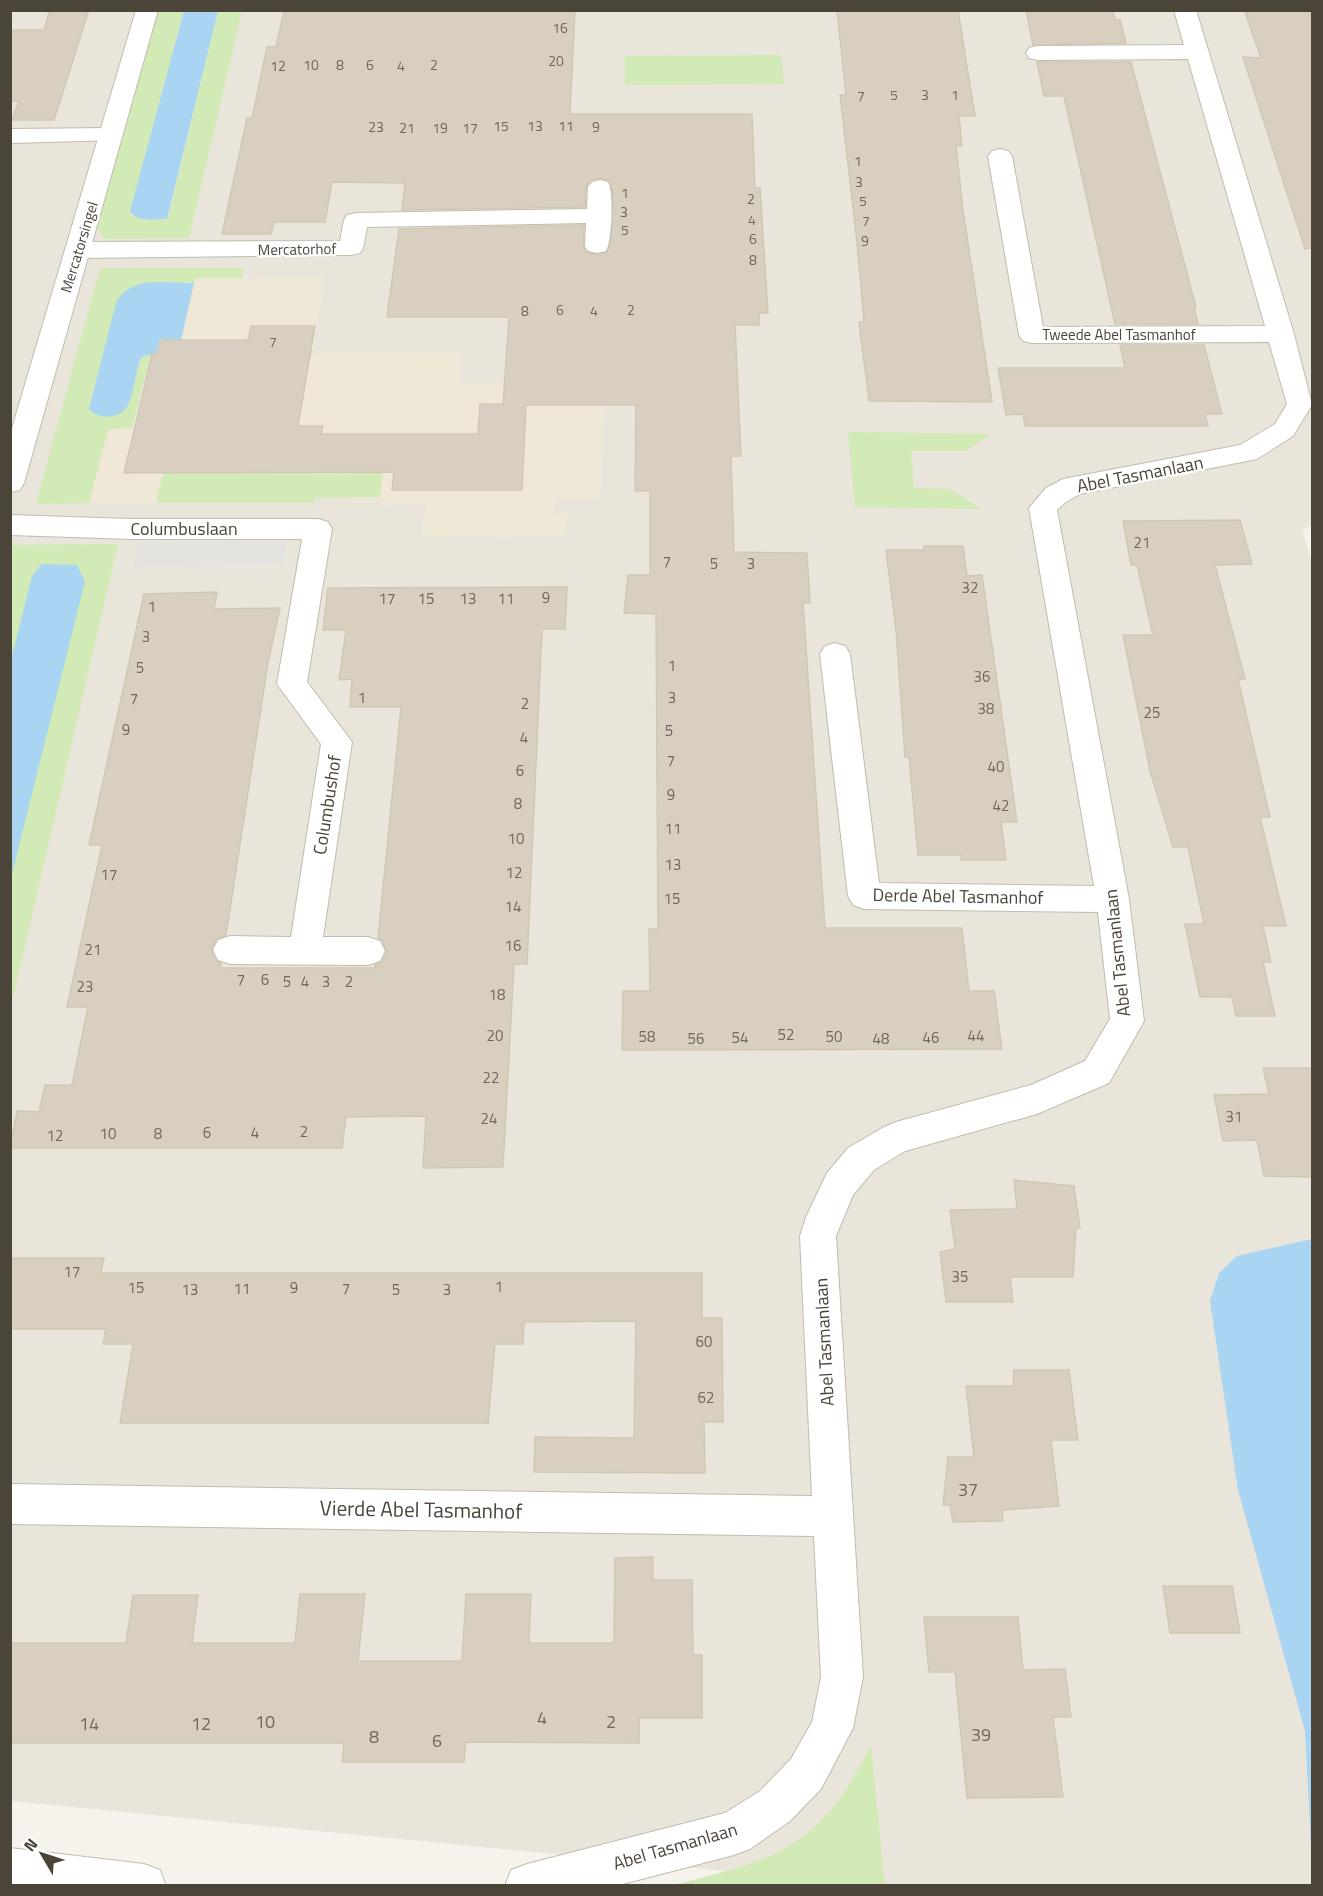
<svg xmlns="http://www.w3.org/2000/svg" width="1323" height="1896" font-family="'Titillium Web',sans-serif">
  <style>
    .residential { fill: #eae5da }
    .education { fill: #efe8d6 }
    .green { fill: #d2eab5 }
    .parking { fill: #e5e3e0 }
    .water { fill: #a9d4f2 }
    .building { fill: #d8cfc1; stroke: #d3c7b4; stroke-width: 1.5 }
    .lines { fill: none; stroke-linecap: round; stroke-linejoin: round }
    .minor-casing { stroke: #c2bbae; stroke-width: 2 }
    .tertiary-casing { stroke: #c2bbae; stroke-width: 2 }
    .minor { fill: #fff; fill-rule: evenodd }
    .tertiary { fill: #fff; fill-rule: evenodd }
    .labels { text-anchor: middle; dominant-baseline: central; stroke-width: 5; stroke-linejoin: round; paint-order: stroke }
    .far-number-label { font-size: 14px; fill: #6e675b }
    .far-street-label { font-size: 15px; fill: #4b4439; stroke: #fff }
    .number-label { font-size: 15px; fill: #6e675b }
    .street-label { font-size: 18px; fill: #4b4439; stroke: #fff }
    .near-number-label { font-size: 18px; fill: #6e675b }
    .near-street-label { font-size: 21px; fill: #4b4439; stroke: #fff }
  </style>
  <rect width="100%" height="100%" fill="#f6f3ec"/>
  <path class="residential" d="M10,11h1302v515l-10,3 10,33v1323h-442l-859,-84z"/>
  <path class="education" d="M325,277l-12,76 149,1 -3,28 87,-1 61,-8 -7,126 -45,1 -1,13h13l-2,23 -143,2 3,-34 -46,1 4,-32 -219,1 -8,29h-67l19,-74 24,-1 19,-75 9,-14h21l14,-61z"/>
  <g class="green">
    <path d="M156,11h28l-54,200 1,4 15,5 22,-2 50,-207h24l-53,227 -85,1 -8,-14z"/>
    <path d="M781,55l3,29 -159,1v-29z"/>
    <path d="M100,268h143l-1,10h-47l-1,5 -55,1 -12,123 13,-47 3,-4 8,-3 -19,75 -24,1 -19,74 -53,1z"/>
    <path d="M848,432l143,2 -25,17h-55l3,37 36,1 32,20 -127,-2z"/>
    <path d="M383,473l-3,24 -65,1 -1,5h-158l7,-29z"/>
    <path d="M118,544l-107,462v-461z"/>
    <path d="M871,1746l14,139h-211c65,-18 116,-24 161,-80 14,-17 24,-39 36,-59z"/>
  </g>
  <path class="parking" d="M287,541l-4,24 -150,2 5,-24z"/>
  <g class="water">
    <path d="M184,11h34l-51,208c-12,0 -30,4 -37,-8z"/>
    <path d="M194,283l-13,57 -21,-1 -3,14 -14,3 -3,4c-4,11 -7,37 -13,47 -9,13 -29,12 -38,2l27,-106c14,-28 50,-20 78,-20z"/>
    <path d="M42,564l35,1 8,16 -74,297v-218l21,-84z"/>
    <path d="M1312,1239v626l-7,-134 -67,-241 -28,-189 9,-28 18,-17z"/>
  </g>
  <g class="building">
    <path d="M50,10h39l-35,110h-42l7,-19h-9v-71h34z"/>
    <path d="M284,10h291l-5,104h182l3,74h5l8,125h-9v12h-24l6,131h-10l3,96 73,1 3,50h-7l22,325h137l7,63h25l8,58 -380,1 1,-59h27l-1,-62h9l-2,-315 -32,-1 4,-38h22v-84h-15l1,-86h-110l-4,85h-130l2,-18 -270,1 28,-119h6l3,-14h87l3,-14h64l-17,100h25l-2,8h157l2,-30h23l6,-87h-122l12,-88 185,-4 -1,21 3,6 11,3 9,-2 4,-6 3,-52 -3,-14 -9,-3 -10,2 -5,6 -1,21 -183,3 3,-27 -73,-1 -7,40h-51l-3,12h-49l25,-116h5l15,-71h9z"/>
    <path d="M837,10h121l17,106h-16l3,30h-6l7,64 29,192 -123,-1 -10,-79h5l-7,-80 -17,-147h6z"/>
    <path d="M1026,10h87l2,10h5l6,23 -93,2z"/>
    <path d="M1245,12h67v236l-7,1 -62,-192 18,1z"/>
    <path d="M1037,62h94l65,245h-2l4,17h-83l-51,-228h-20z"/>
    <path d="M1120,345h84l18,69h-17l3,12h-183l-2,-12 -17,1 -8,-47h127z"/>
    <path d="M1240,520l12,44 -37,1 30,114h-7l32,138h-10l26,109h-23l8,36h-8l12,54h-39l-4,-19h-32l-15,-73h19l-16,-77h-15l-23,-76 -27,-136h30l-16,-70h-6l-8,-44z"/>
    <path d="M924,546h39l4,30 15,-1 35,247h-16l5,38h-45v-5h-43l-9,-98h-4l-9,-127 -10,-80h38z"/>
    <path d="M567,587l-2,42h-23l-15,335h-13l-11,203 -80,1 3,-52 -80,1 -4,31h-332l7,-37 22,1 6,-27h27l16,-78h-21l35,-162h-13l55,-251 73,-2 -3,17 66,-1 -12,55 -42,272 -10,4 -5,10 5,12 5,2 -1,5h155v-3l7,-3 5,-10 -5,-12 -4,-2 23,-231h-51l2,-28 -13,1 7,-50h-23l5,-42z"/>
    <path d="M1263,1068h49v109l-48,-1 -7,-36 -34,1 -9,-46 55,-1z"/>
    <path d="M1014,1180l60,6 6,42h-4l-3,49h-63l3,25h-67l-6,-50 15,-3 -5,-39 67,-1z"/>
    <path d="M10,1258h94l-3,15h601v45h20l1,104h-19l1,51 -171,-1 1,-35 99,1 2,-117 -112,1 -1,22h-28l-7,79h-368l13,-79h-30l3,-15h-96z"/>
    <path d="M1014,1370h55l9,70h-27l8,66 -57,4 1,11 -50,1 -3,-17h-7l5,-48h26l-8,-71h47z"/>
    <path d="M653,1557v23h39l1,75h9v63h-63v25l-173,-1 -2,20h-122l2,-19h-334v-100h116l7,-48h65l-6,48h103l5,-49h65l-7,67h104l4,-67h65l-2,49h85l1,-85z"/>
    <path d="M1163,1586h69l8,47h-70z"/>
    <path d="M924,1617h94l5,53 42,-1 6,48h-18l10,80 -96,1 -12,-126h-26z"/>
  </g>
  <g class="lines">
    <defs>
      <g id="minor">
        <path d="M1174,10h22l98,324 18,71 -19,31 -36,23 -177,35 -14,8 -9,8 72,389 15,122 -35,62 -72,31 -132,37 -31,19 -21,25 -17,41 27,441 -10,51 -32,61 -31,32 -40,28 -16,6 -119,31h-110l6,-16 16,-6 198,-51 35,-22 31,-32 21,-37 9,-45 -7,-141 -804,-12v-40l802,12 -12,-260 6,-19 21,-44 21,-25 36,-21 12,-5 135,-37 54,-24 25,-42 -12,-107 -234,-3 -11,-4 -5,-9 -28,-242 5,-8 10,-3 10,3 5,8 29,229 215,3 -65,-378 17,-20 17,-9 177,-34 35,-21 12,-20 -18,-62 -237,1 -9,-2 -4,-6 -31,-179 4,-5 8,-2 8,2 4,5 31,171 222,-1 -77,-267 -151,1 -8,-2 -3,-5 3,-5 8,-2 147,-1z"/>
        <path d="M111,128l8,2 4,5 -4,5 -109,3v-14z"/>
        <path d="M600,180l8,2c6,9 4,60 -2,69l-9,2 -9,-2 -3,-5 1,-23 -219,4 -4,21 -3,5 -9,2 -273,3 -9,-3 -3,-5 3,-5 9,-3 262,-1 4,-21 3,-5 9,-2 231,-4 1,-22 4,-5z"/>
        <path d="M10,515l121,4h187l10,3 4,7 -25,153 45,60 -29,195h45l12,4 5,10 -5,10 -12,4 -138,-1 -12,-4 -5,-10 5,-10 12,-4 61,1 30,-193 -44,-60 25,-145h-171l-121,-4z"/>
      </g>
      <g id="tertiary">
        <path d="M136,10h22l-134,473 -4,7 -10,2v-57z"/>
        <path d="M10,1848l134,16 16,6 6,16h-156z"/>
      </g>
    </defs>
    <use href="#minor" class="minor-casing"/>
    <use href="#tertiary" class="tertiary-casing"/>
    <use href="#minor" class="minor"/>
    <use href="#tertiary" class="tertiary"/>
  </g>
  <g class="labels">
    <g class="far-number-label">
      <text x="560" y="27">16</text>
      <text x="556" y="60">20</text>
      <text x="311" y="64">10</text>
      <text x="340" y="64">8</text>
      <text x="370" y="64">6</text>
      <text x="434" y="64">2</text>
      <text x="278" y="65">12</text>
      <text x="401" y="65">4</text>
      <text x="894" y="94">5</text>
      <text x="925" y="94">3</text>
      <text x="955" y="94">1</text>
      <text x="861" y="95">7</text>
      <text x="501" y="125">15</text>
      <text x="535" y="125">13</text>
      <text x="566" y="125">11</text>
      <text x="376" y="126">23</text>
      <text x="596" y="126">9</text>
      <text x="407" y="127">21</text>
      <text x="440" y="127">19</text>
      <text x="470" y="127">17</text>
      <text x="858" y="160">1</text>
      <text x="859" y="181">3</text>
      <text x="625" y="192">1</text>
      <text x="751" y="198">2</text>
      <text x="863" y="200">5</text>
      <text x="624" y="211">3</text>
      <text x="752" y="219">4</text>
      <text x="866" y="220">7</text>
      <text x="625" y="229">5</text>
      <text x="753" y="238">6</text>
      <text x="865" y="240">9</text>
      <text x="753" y="259">8</text>
      <text x="560" y="309">6</text>
      <text x="631" y="309">2</text>
      <text x="525" y="310">8</text>
      <text x="594" y="310">4</text>
      <text x="273" y="341">7</text>
    </g>
    <g class="far-street-label">
      <text transform="translate(79 247) rotate(-73)">Mercatorsingel</text>
      <text transform="translate(297 249) rotate(-1)">Mercatorhof</text>
      <text x="1119" y="334">Tweede Abel Tasmanhof</text>
    </g>
    <g class="number-label">
      <text x="1142" y="542">21</text>
      <text x="667" y="561">7</text>
      <text x="714" y="563">5</text>
      <text x="751" y="563">3</text>
      <text x="970" y="587">32</text>
      <text x="546" y="597">9</text>
      <text x="387" y="598">17</text>
      <text x="426" y="598">15</text>
      <text x="468" y="598">13</text>
      <text x="506" y="598">11</text>
      <text x="152" y="606">1</text>
      <text x="146" y="636">3</text>
      <text x="672" y="665">1</text>
      <text x="140" y="667">5</text>
      <text x="982" y="676">36</text>
      <text x="362" y="697">1</text>
      <text x="672" y="697">3</text>
      <text x="134" y="698">7</text>
      <text x="525" y="703">2</text>
      <text x="986" y="708">38</text>
      <text x="1152" y="712">25</text>
      <text x="126" y="729">9</text>
      <text x="669" y="730">5</text>
      <text x="524" y="737">4</text>
      <text x="671" y="760">7</text>
      <text x="996" y="766">40</text>
      <text x="520" y="770">6</text>
      <text x="671" y="794">9</text>
      <text x="518" y="803">8</text>
      <text x="1001" y="805">42</text>
      <text x="673" y="828">11</text>
      <text x="516" y="838">10</text>
      <text x="673" y="864">13</text>
      <text x="514" y="872">12</text>
      <text x="109" y="874">17</text>
      <text x="672" y="898">15</text>
      <text x="513" y="906">14</text>
      <text x="513" y="945">16</text>
      <text x="93" y="949">21</text>
      <text x="241" y="979">7</text>
      <text x="265" y="979">6</text>
      <text x="287" y="981">5</text>
      <text x="305" y="981">4</text>
      <text x="326" y="981">3</text>
      <text x="349" y="981">2</text>
      <text x="85" y="986">23</text>
      <text x="497" y="994">18</text>
      <text x="786" y="1034">52</text>
      <text x="495" y="1035">20</text>
      <text x="976" y="1035">44</text>
      <text x="647" y="1036">58</text>
      <text x="834" y="1036">50</text>
      <text x="740" y="1037">54</text>
      <text x="931" y="1037">46</text>
      <text x="696" y="1038">56</text>
      <text x="881" y="1038">48</text>
      <text x="491" y="1077">22</text>
      <text x="1234" y="1116">31</text>
      <text x="489" y="1118">24</text>
      <text x="304" y="1131">2</text>
      <text x="207" y="1132">6</text>
      <text x="255" y="1132">4</text>
      <text x="108" y="1133">10</text>
      <text x="158" y="1133">8</text>
      <text x="55" y="1135">12</text>
      <text x="72" y="1271">17</text>
      <text x="960" y="1276">35</text>
      <text x="499" y="1286">1</text>
      <text x="136" y="1287">15</text>
      <text x="294" y="1287">9</text>
      <text x="242" y="1288">11</text>
      <text x="346" y="1288">7</text>
      <text x="190" y="1289">13</text>
      <text x="396" y="1289">5</text>
      <text x="447" y="1289">3</text>
      <text x="704" y="1341">60</text>
      <text x="706" y="1397">62</text>
    </g>
    <g class="street-label">
      <text transform="translate(1140 474) rotate(-11)">Abel Tasmanlaan</text>
      <text x="184" y="528">Columbuslaan</text>
      <text transform="translate(327 805) rotate(-81)">Columbushof</text>
      <text transform="translate(958 896) rotate(1)">Derde Abel Tasmanhof</text>
      <text transform="translate(1117 953) rotate(-96)">Abel Tasmanlaan</text>
      <text transform="translate(824 1342) rotate(-93)">Abel Tasmanlaan</text>
      <text transform="translate(675 1846) rotate(-16)">Abel Tasmanlaan</text>
    </g>
    <g class="near-number-label">
      <text x="968" y="1489">37</text>
      <text x="542" y="1717">4</text>
      <text x="265" y="1721">10</text>
      <text x="611" y="1721">2</text>
      <text x="89" y="1723">14</text>
      <text x="201" y="1723">12</text>
      <text x="981" y="1734">39</text>
      <text x="374" y="1736">8</text>
      <text x="437" y="1740">6</text>
    </g>
    <g class="near-street-label">
      <text transform="translate(421 1509) rotate(1)">Vierde Abel Tasmanhof</text>
    </g>
  </g>
  <rect width="1323" height="1896" fill="none" stroke="#4b4439" stroke-width="24"/>
  <g transform="translate(42 1854) rotate(309)" stroke="#ffffff" stroke-width="4.5" paint-order="stroke">
  <path d="M0-4.5L10 22L0 15L-10 22Z" fill="#4b4439"/>
  <text y="-9" font-size="16" font-weight="bold" text-anchor="middle" fill="#4b4439">N</text>
  </g>
</svg>
